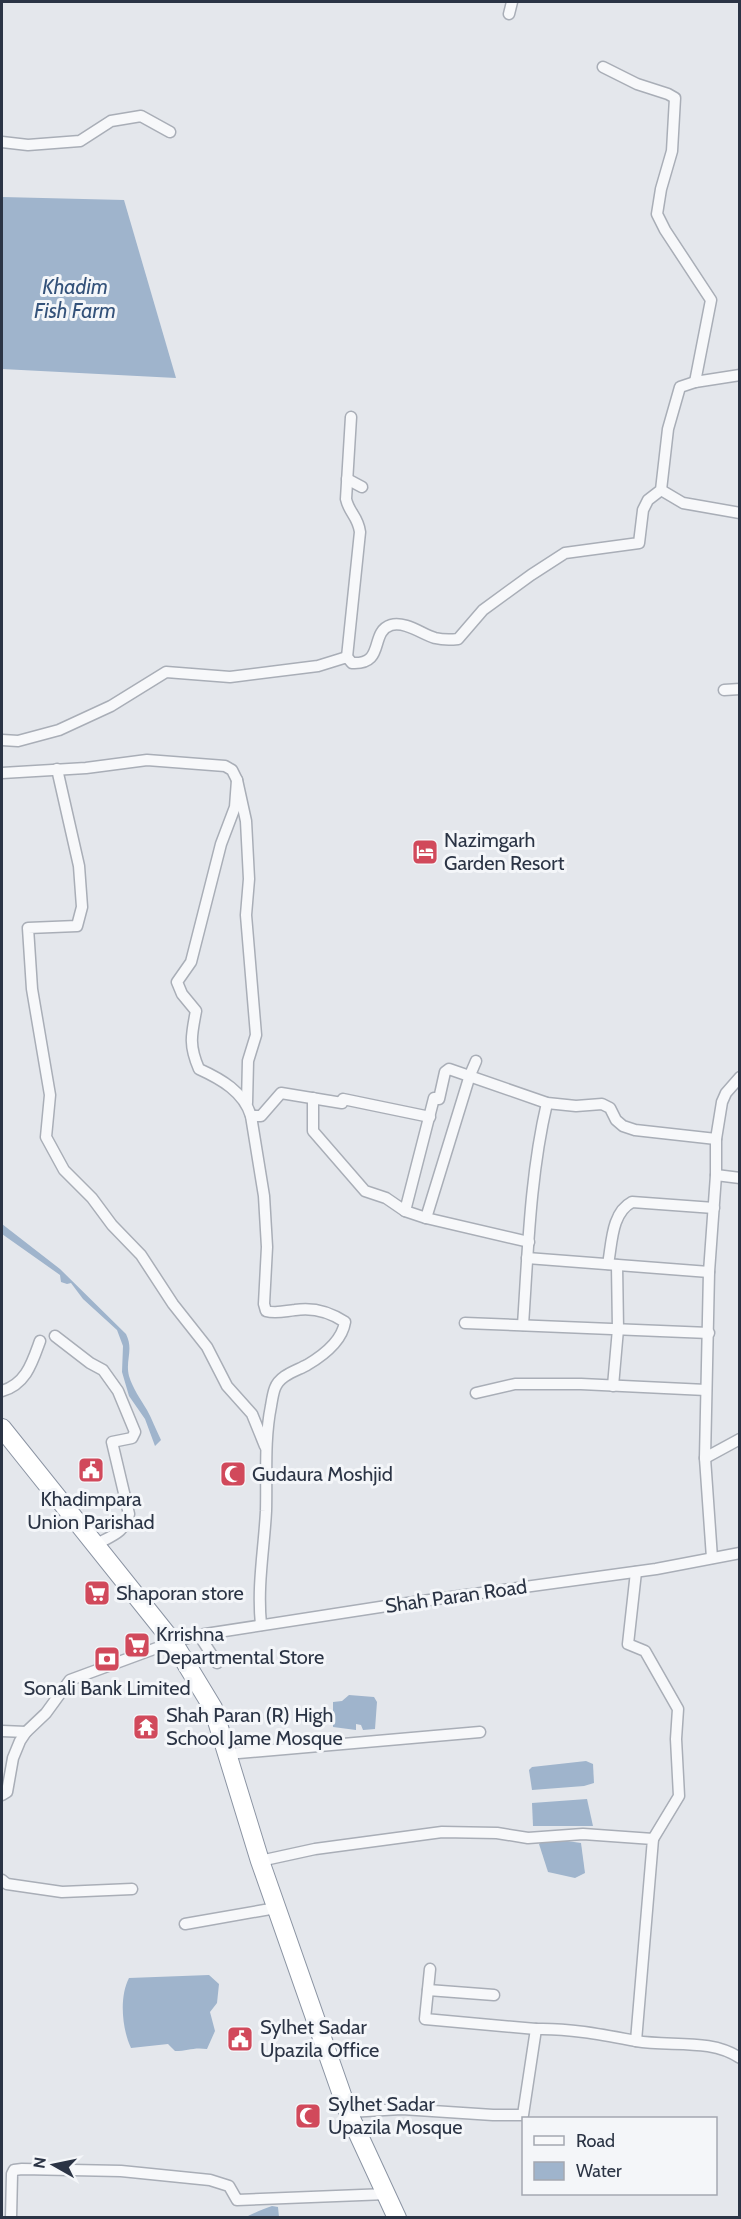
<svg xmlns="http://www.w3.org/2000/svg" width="741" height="2219" font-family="Cabin,sans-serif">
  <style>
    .water { fill: #9fb4cc }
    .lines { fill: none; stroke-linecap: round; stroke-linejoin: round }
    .street-casing { stroke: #a9aeb7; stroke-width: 13 }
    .highway-casing { stroke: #8b94a3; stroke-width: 20 }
    .street { stroke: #f7f8fa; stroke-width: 10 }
    .highway { stroke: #fff; stroke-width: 18 }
    .labels { text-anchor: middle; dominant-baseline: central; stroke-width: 6; stroke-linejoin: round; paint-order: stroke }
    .poi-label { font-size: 20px; fill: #2b3445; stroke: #f4f6f9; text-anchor: start }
    .street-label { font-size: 20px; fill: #2b3445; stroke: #f4f6f9 }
    .water-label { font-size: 21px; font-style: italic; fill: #34527a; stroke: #f4f6f9 }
  </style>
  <rect width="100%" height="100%" fill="#e4e7ec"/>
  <g class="water">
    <path d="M2,197l122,3 52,178 -174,-9z"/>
    <path d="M2,1224l58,45 66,65c8,16 -1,26 3,42 4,13 11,22 18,34 5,9 9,20 14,30l-6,6 -10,-27 -16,-23 -7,-24 1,-26 -6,-16 -34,-31 -12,-16 -4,1 -6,-2 -1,-7 -58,-41z"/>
    <path d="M349,1695l25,2 3,5 -2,27 -12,1 -2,-5 -5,-1v6l-23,-3v-25l9,-1z"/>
    <path d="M586,1761l7,3 1,19 -10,3 -52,4 -3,-20 3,-3z"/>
    <path d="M587,1799l6,27h-60l-1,-23z"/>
    <path d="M546,1838l35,5 4,30 -10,5 -27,-6 -9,-28z"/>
    <path d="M209,1975l10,9 -2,19 -7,9 5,19 -8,18c-14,-2 -19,2 -32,2l-7,-7 -37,4c-9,-19 -12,-51 -2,-70z"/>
    <path d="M272,2206l6,1 1,10h-33c9,-4 16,-8 26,-11z"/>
  </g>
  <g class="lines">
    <defs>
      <g id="street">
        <path d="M509,14l3,-12"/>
        <path d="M603,67l34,17 31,10 7,4 -3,53 -11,38 -4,25 8,16 46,70 -16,82"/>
        <path d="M2,142l26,3 52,-4 31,-20 30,-5 29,16"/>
        <path d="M347,479l15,8"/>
        <path d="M661,490l22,13 57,10"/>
        <path d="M347,657l13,-125c-2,-16 -11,-19 -14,-33l5,-82"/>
        <path d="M724,690l16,-1"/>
        <path d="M2,740l16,1 41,-11 52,-24 55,-34 64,5 88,-11 29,-9 5,6c34,2 17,-31 39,-38 14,-4 31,9 44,13 8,2 15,2 23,1l25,-29 48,-35 34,-22 74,-10 4,-33 5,-10 13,-10 7,-61 12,-42 15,-5 45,-7"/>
        <path d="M57,769l22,97 3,41 -5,19 -49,2 4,61 18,106 -4,42 18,33 28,28 20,27 29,30 32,49 34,43 20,39 25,28 13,32"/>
        <path d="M2,773l84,-5 61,-8 78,6 7,4 5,10 9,41 3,58 -3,36 10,120 -8,26 -1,42"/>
        <path d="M237,780l-2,27 -14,37 -30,118 -14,20 5,12 14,17c-5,25 -7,35 3,58 22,10 45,23 52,47l13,80 3,51 -3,57 2,7c10,3 19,0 29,-1 19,-3 35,2 50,12 -3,19 -21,33 -38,43 -11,6 -27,10 -32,23 -2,5 -3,12 -4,18 -7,35 -4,70 -5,105 -2,39 -9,74 -5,114"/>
        <path d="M313,1098v33l52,60 21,7 19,13 21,7 103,24"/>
        <path d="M251,1116h10l20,-23 61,10 1,-4 87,18"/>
        <path d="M716,1175l24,3"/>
        <path d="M405,1211l29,-113 5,1 6,-27 4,-3 98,34 29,3 26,-2 8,4 6,12 7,6 12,4 81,9"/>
        <path d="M426,1218l44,-143 6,-14"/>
        <path d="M527,1258l182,14"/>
        <path d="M608,1264c4,-20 3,-51 24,-62l82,6"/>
        <path d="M465,1323l244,10"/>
        <path d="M523,1325c5,-74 7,-150 24,-222"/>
        <path d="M55,1336l35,27 13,7 15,21 17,41 -3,6 -20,4 17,72c-4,19 -18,22 -34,31"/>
        <path d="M613,1386l5,-57 -1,-64"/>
        <path d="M2,1391c24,-7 30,-28 38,-50"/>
        <path d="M476,1393l39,-9h66l125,6"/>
        <path d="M705,1458l35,-19"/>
        <path d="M712,1558l-7,-100 4,-186 7,-97v-36l6,-37 4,-9 14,-16"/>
        <path d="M636,1572l-8,72 17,7 33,58 -2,30 3,57 -26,43"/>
        <path d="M199,1635l18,28"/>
        <path d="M2,1731l24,1"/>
        <path d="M227,1754l253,-22"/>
        <path d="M2,1795l5,-3 6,-34 7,-17 6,-9 20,-19 24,-33 103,-38 26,-7 194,-30 263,-36 84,-16"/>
        <path d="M260,1861l55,-12 127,-17 55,1 31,5 55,-4 70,5 -17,202"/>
        <path d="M2,1880l5,4 55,8 70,-3"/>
        <path d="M185,1924l91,-16"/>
        <path d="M430,1969l-5,50 111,10"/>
        <path d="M428,1990l66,5"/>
        <path d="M348,2112l54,-3 91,6h30l13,-86c33,-1 68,6 100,12 34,6 75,-3 104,17"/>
        <path d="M11,2218l1,-44 2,-4 8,-1 99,2 89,9 19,6 8,14 150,-6"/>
      </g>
      <path id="highway" d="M2,1428l171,214 40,66 47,153 88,251 49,106"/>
    </defs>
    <use href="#street" class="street-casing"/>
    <use href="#highway" class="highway-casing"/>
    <use href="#street" class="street"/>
    <use href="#highway" class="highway"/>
  </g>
  <defs>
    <symbol id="hotel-square" viewBox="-11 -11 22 22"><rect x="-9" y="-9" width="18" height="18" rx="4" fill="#d1495b" stroke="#f4f6f9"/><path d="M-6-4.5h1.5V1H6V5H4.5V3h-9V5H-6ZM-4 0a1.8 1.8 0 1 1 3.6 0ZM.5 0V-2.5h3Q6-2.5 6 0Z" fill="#fff"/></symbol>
    <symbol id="civic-square" viewBox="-11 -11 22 22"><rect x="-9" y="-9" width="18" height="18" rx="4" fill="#d1495b" stroke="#f4f6f9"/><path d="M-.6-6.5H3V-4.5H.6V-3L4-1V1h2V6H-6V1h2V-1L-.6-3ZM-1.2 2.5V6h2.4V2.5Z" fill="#fff"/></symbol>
    <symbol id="mosque-square" viewBox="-11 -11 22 22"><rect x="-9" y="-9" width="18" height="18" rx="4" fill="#d1495b" stroke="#f4f6f9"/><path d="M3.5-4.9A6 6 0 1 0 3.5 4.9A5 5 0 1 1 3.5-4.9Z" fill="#fff"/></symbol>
    <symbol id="supermarket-square" viewBox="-11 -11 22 22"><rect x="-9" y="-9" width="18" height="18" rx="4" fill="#d1495b" stroke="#f4f6f9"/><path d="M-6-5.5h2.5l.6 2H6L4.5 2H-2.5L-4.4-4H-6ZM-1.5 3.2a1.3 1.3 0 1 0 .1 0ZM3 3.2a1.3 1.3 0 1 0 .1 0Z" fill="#fff"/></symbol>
    <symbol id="bank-square" viewBox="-11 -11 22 22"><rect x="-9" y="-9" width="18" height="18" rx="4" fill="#d1495b" stroke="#f4f6f9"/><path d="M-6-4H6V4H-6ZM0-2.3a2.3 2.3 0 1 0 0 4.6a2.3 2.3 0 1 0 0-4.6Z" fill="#fff"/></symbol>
    <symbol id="temple-square" viewBox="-11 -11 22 22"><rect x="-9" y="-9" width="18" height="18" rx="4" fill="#d1495b" stroke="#f4f6f9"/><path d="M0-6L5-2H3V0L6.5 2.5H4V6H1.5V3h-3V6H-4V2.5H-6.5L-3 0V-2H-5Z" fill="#fff"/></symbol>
  </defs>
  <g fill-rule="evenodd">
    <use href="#hotel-square" x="410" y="837" width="30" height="30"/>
    <use href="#civic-square" x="76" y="1455" width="30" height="30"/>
    <use href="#mosque-square" x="218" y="1459" width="30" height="30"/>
    <use href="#supermarket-square" x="82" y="1578" width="30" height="30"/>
    <use href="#supermarket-square" x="122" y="1630" width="30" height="30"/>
    <use href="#bank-square" x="92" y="1644" width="30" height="30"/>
    <use href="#temple-square" x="131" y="1712" width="30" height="30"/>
    <use href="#civic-square" x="225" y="2024" width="30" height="30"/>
    <use href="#mosque-square" x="293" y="2101" width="30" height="30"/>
  </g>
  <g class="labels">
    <g class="poi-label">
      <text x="444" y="840">Nazimgarh<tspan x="444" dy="23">Garden Resort</tspan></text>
      <text x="252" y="1474">Gudaura Moshjid</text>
      <text x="91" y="1499" text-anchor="middle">Khadimpara<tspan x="91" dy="23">Union Parishad</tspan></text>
      <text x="116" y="1593">Shaporan store</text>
      <text x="156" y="1634">Krrishna<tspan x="156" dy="23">Departmental Store</tspan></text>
      <text x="107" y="1688" text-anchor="middle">Sonali Bank Limited</text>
      <text x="166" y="1715">Shah Paran (R) High<tspan x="166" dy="23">School Jame Mosque</tspan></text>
      <text x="260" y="2027">Sylhet Sadar<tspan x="260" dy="23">Upazila Office</tspan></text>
      <text x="328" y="2104">Sylhet Sadar<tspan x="328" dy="23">Upazila Mosque</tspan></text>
    </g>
    <g class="street-label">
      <text transform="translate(456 1596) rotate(-8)">Shah Paran Road</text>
    </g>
    <g class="water-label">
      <text x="75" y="286">Khadim<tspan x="75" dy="24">Fish Farm</tspan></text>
    </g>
  </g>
  <rect width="741" height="2219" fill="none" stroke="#2b3445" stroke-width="6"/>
  <rect x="522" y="2117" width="195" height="78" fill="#f4f6f9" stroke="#a4a8b1" stroke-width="1.5"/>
  <rect x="534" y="2136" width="30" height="9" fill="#f7f8fa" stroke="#a4a8b1" stroke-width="1.5"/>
  <text x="576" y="2147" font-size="18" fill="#2b3445">Road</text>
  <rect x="534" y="2162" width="30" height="18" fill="#9fb4cc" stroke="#a4a8b1" stroke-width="1.5"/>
  <text x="576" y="2177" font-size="18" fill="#2b3445">Water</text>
  <g transform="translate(54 2165) rotate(279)" stroke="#f4f6f9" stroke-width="4.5" paint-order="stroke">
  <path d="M0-4.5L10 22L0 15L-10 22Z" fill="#2b3445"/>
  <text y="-9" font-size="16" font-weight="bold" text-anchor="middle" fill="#2b3445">N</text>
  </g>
</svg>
